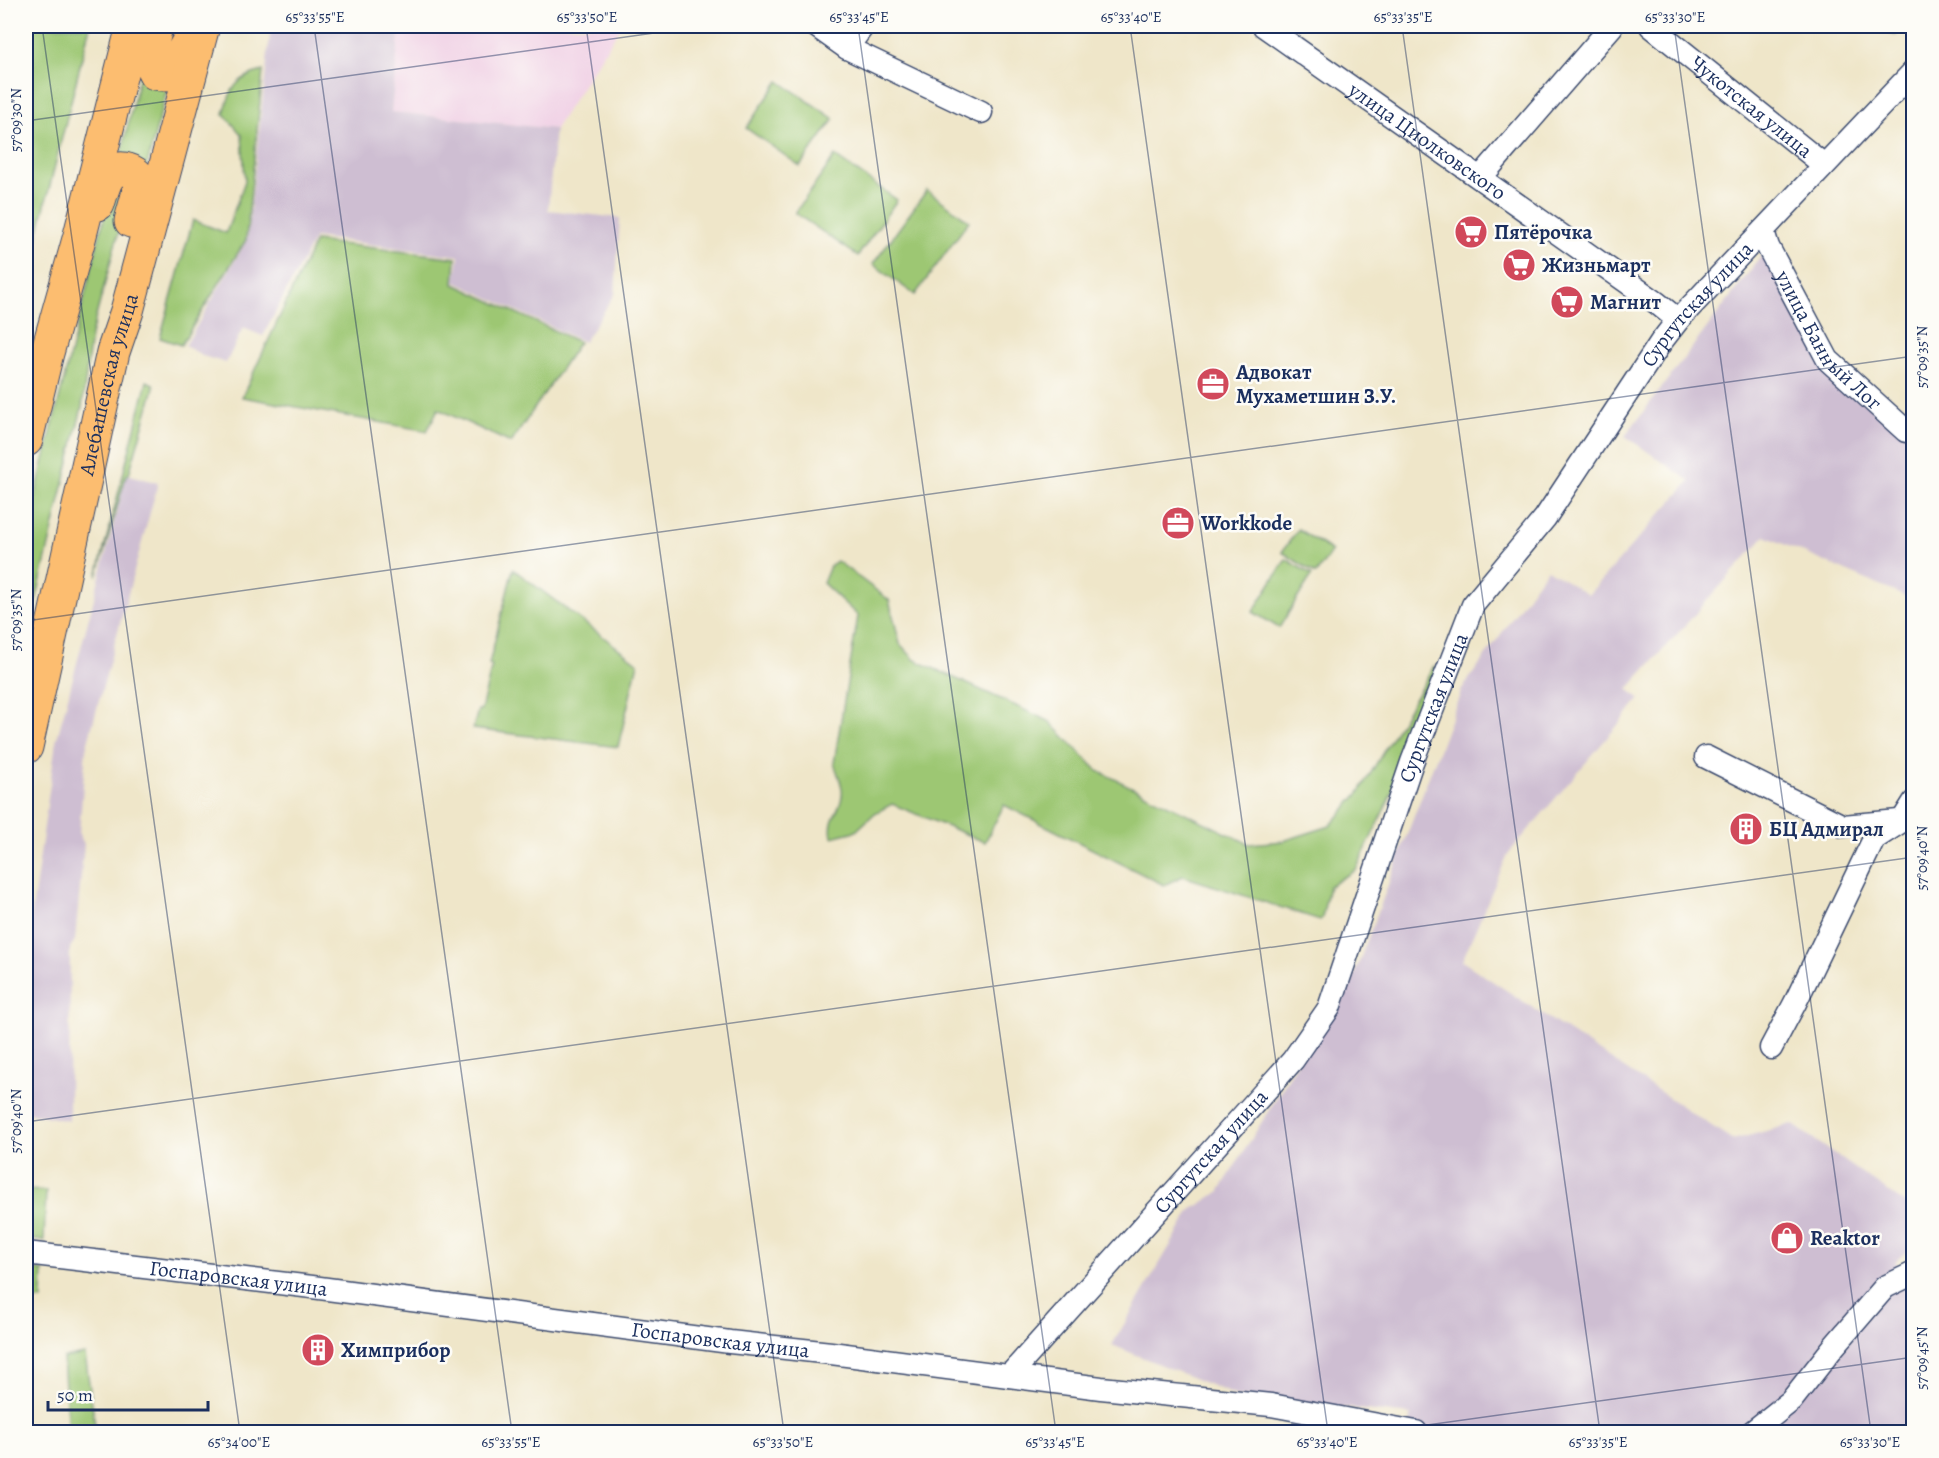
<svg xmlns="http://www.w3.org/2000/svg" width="1939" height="1458" font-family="Alegreya,serif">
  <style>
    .built { fill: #f0d0e5 }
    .industrial { fill: #cebed2 }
    .green { fill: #9dc773; stroke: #5c7b68; stroke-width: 1.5 }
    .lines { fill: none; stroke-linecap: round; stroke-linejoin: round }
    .street-casing { stroke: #3b4a6e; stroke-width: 25 }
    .primary-casing { stroke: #3b4a6e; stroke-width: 35 }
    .street { stroke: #fff; stroke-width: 22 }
    .primary { stroke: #fcbd6f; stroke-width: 33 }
    .ticks { fill: none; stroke: #1b2f5e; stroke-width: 1.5; stroke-opacity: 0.45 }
    .labels { text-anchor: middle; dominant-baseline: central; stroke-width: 5; stroke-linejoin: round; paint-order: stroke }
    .street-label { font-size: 21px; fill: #1b2f5e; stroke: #fdfcf7 }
    .poi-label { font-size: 21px; font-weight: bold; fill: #1b2f5e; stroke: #fdfcf7; text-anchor: start }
    .neatline { fill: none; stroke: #1b2f5e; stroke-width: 2 }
    .ticks-label { font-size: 15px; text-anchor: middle; fill: #1b2f5e }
  </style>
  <rect width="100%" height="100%" fill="#fdfcf7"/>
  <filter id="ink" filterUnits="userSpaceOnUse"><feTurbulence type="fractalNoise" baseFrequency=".0167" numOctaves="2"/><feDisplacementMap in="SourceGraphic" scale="12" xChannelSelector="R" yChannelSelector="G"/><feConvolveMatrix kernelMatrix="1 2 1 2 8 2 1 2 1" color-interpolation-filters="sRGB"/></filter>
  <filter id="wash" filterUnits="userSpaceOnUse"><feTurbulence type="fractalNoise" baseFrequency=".008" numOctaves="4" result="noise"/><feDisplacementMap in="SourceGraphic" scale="24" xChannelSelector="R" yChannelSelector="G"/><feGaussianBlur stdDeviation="1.35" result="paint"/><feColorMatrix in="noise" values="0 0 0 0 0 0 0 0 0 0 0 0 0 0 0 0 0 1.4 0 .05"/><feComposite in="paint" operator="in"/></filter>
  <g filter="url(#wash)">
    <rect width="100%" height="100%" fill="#efe6c9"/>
    <path class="built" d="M400,26h221l-66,103 -164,-17z"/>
    <g class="industrial">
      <path d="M271,26h129l-9,86 164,17 -7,81 72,8 -5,76 -31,48 -129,-60 4,-26 -144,-19 -52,99 -20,-8 -17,35 -20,-6 -21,-11 62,-106z"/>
      <path d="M1768,247l60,113 85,71v169l-148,-64 -137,153 12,10 -132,155 -46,107 271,179 59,-16 121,85v36l-18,17 18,14v156h-503l1,-17 -174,-19 -125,-51 79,-135 28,-18 89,-146 26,-32 16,-28 112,-297 85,-120 41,26 102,-114 -65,-45z"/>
      <path d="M127,474l31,9 -72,266 -7,85 5,10 -9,96 -5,8 -1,173 -43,-9v-134l4,-53 26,-183z"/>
    </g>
    <g class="green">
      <path d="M26,26h64l-61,243 -3,7z"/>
      <path d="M1860,26h39l-3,9z"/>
      <path d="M263,71l-17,169 -65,105 -21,-7 33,-118 33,13 19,-52 -3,-46 -18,-21c6,-25 12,-37 39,-43z"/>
      <path d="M140,73l28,12 -23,88 -25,-14z"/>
      <path d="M779,81l55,38 -34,47 -54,-38z"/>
      <path d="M835,156l62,44 -39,56 -63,-43z"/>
      <path d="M113,182l18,4 -40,149 -9,72 -56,235v-110z"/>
      <path d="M927,190l42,31 -54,74 -42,-31z"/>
      <path d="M315,241l141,17 -2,26 125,58 -68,101 -73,-34 -11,22 -185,-34z"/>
      <path d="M147,381l6,3 1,4 -25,86 -3,2 -29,100z"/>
      <path d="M1298,529l34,22 -16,23 -34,-22z"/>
      <path d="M1286,559l26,16 -33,53 -26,-16z"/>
      <path d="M837,561l52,39 11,44 15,16 134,61 49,50 151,73 34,-3 47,-15 29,-33 75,-127 2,4 -34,101 -46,99 -27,16 -7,32 -2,2 -137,-44 -19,9 -160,-80 -19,37 -93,-38 -17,9 -19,18 -24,6c-4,-19 8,-24 10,-41 2,-10 -5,-23 -8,-33l24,-147 -35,-33 7,-17z"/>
      <path d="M513,569l125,94 -20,84 -145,-18 5,-19h3l11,-45 -3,-1z"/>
      <path d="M26,1190l20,1 -2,50 -18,-2z"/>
      <path d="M26,1268l17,3 -1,29 -16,-1z"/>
      <path d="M85,1354l11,78h-28l-5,-74z"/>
    </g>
  </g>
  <g filter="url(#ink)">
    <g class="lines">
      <defs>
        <g id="street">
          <path d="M816,26l31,22 134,64"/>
          <path id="s1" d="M1264,26l393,277 21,17"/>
          <path id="s2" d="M1651,26l173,139"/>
          <path d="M847,48l16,-22"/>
          <path d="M1481,177l131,-151"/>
          <path id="s3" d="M1763,231l5,16 60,113 78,71h8"/>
          <path d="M1706,757l137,69 56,-5"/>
          <path d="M1771,1048l24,-45 79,-164 28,-18 12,-19"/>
          <path id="s4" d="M26,1253l286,34 418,55 101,11 270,35 170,17 145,27"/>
          <path id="s5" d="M1009,1376l284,-316 36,-52 83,-246 61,-157 72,-87 116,-176 17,-22 236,-249"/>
          <path d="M1752,1432l39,-31 44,-56 50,-58 29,-14"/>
        </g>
        <g id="primary">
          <path d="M156,26c-3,16 -10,33 -1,47 32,7 20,-19 36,-33"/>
          <path d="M98,204c5,-15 9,-41 30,-34 4,1 9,4 11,8 3,9 -6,33 -8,43"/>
          <path d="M26,440l21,-87 32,-114 54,-213"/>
          <path id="s6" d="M26,747l87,-395 14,-41 76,-285"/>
        </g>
      </defs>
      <use href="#street" class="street-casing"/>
      <use href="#primary" class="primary-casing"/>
      <use href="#street" class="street"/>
      <use href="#primary" class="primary"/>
    </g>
  </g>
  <path class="ticks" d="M42,26l198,1406M314,26l198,1406M586,26l198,1406M858,26l198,1406M1130,26l198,1406M1402,26l198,1406M1674,26l197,1406M26,121l678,-95M26,621l1888,-265M26,1122l1888,-265M1377,1432l537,-75"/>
  <defs>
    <symbol id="supermarket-disc" viewBox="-11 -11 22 22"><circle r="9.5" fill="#d1495b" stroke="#fdfcf7"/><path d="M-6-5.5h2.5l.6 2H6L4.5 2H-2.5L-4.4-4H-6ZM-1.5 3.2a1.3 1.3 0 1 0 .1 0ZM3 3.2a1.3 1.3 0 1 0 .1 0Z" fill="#fff"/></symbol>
    <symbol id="office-disc" viewBox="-11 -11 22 22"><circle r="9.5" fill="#d1495b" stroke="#fdfcf7"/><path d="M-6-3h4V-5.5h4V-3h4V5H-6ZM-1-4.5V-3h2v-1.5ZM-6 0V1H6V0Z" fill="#fff"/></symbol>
    <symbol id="building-disc" viewBox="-11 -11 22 22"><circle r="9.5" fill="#d1495b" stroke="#fdfcf7"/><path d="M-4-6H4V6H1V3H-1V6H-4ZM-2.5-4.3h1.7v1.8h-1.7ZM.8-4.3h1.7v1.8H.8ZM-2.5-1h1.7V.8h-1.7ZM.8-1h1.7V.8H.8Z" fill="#fff"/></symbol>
    <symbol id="shop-disc" viewBox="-11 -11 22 22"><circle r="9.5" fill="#d1495b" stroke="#fdfcf7"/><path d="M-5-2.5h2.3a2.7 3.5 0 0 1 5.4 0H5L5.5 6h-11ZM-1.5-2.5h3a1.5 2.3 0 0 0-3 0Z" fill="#fff"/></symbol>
  </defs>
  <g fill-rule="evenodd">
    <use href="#supermarket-disc" x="1452" y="213" width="38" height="38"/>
    <use href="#supermarket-disc" x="1500" y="246" width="38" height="38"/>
    <use href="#supermarket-disc" x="1548" y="283" width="38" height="38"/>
    <use href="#office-disc" x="1194" y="365" width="38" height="38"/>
    <use href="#office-disc" x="1159" y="504" width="38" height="38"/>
    <use href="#building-disc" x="1727" y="810" width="38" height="38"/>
    <use href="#shop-disc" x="1768" y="1219" width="38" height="38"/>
    <use href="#building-disc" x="299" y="1331" width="38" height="38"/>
  </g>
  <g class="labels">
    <g class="street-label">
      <text stroke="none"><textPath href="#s2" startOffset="129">Чукотская улица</textPath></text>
      <text stroke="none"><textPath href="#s1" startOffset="200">улица Циолковского</textPath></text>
      <text stroke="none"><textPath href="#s5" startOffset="1292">Сургутская улица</textPath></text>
      <text stroke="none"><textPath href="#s3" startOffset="129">улица Банный Лог</textPath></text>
      <text stroke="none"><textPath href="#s6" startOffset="372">Алебашевская улица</textPath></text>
      <text stroke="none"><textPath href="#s5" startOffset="806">Сургутская улица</textPath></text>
      <text stroke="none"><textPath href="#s5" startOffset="302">Сургутская улица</textPath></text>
      <text stroke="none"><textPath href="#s4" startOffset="214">Госпаровская улица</textPath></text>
      <text stroke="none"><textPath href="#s4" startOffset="700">Госпаровская улица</textPath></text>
    </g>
    <g class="poi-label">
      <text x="1494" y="232">Пятёрочка</text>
      <text x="1542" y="265">Жизньмарт</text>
      <text x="1590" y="302">Магнит</text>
      <text x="1236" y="372">Адвокат<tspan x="1236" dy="24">Мухаметшин З.У.</tspan></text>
      <text x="1201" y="523">Workkode</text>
      <text x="1769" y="829">БЦ Адмирал</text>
      <text x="1810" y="1238">Reaktor</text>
      <text x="341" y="1350">Химприбор</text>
    </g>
  </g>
  <rect width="1939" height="1458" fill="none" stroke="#fdfcf7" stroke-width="66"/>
  <path d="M48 1401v9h160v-9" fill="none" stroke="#1b2f5e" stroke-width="3"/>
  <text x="57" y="1401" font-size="18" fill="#1b2f5e" stroke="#fdfcf7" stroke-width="4.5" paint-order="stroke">50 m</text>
  <rect x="33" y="33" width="1873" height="1392" class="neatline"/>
  <g class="ticks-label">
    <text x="315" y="22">65°33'55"E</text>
    <text x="587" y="22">65°33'50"E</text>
    <text x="859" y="22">65°33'45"E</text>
    <text x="1131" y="22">65°33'40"E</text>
    <text x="1403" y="22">65°33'35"E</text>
    <text x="1675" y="22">65°33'30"E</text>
    <text transform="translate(16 120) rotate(-90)" y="5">57°09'30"N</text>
    <text transform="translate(1922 357) rotate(-90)" y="5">57°09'35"N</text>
    <text transform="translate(16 620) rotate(-90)" y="5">57°09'35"N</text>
    <text transform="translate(1922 858) rotate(-90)" y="5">57°09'40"N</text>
    <text transform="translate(16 1121) rotate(-90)" y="5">57°09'40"N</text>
    <text transform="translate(1922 1358) rotate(-90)" y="5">57°09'45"N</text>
    <text x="239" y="1447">65°34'00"E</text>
    <text x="511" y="1447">65°33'55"E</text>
    <text x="783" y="1447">65°33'50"E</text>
    <text x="1055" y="1447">65°33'45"E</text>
    <text x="1327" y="1447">65°33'40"E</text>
    <text x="1598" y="1447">65°33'35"E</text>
    <text x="1870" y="1447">65°33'30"E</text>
  </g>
</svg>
